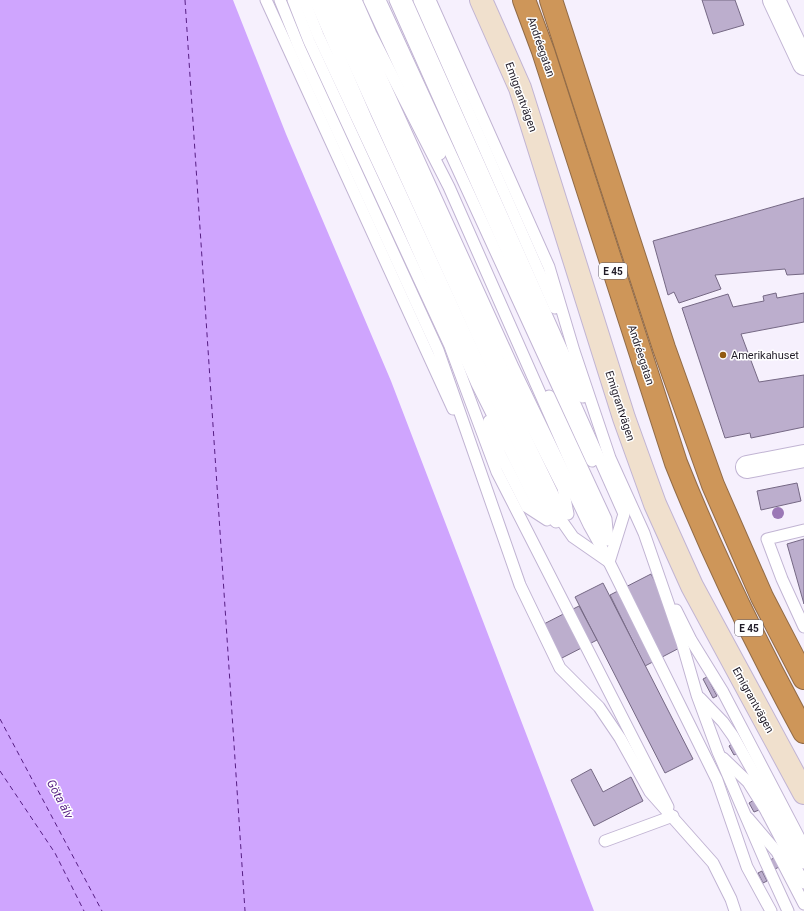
<svg xmlns="http://www.w3.org/2000/svg" width="804" height="911" font-family="Roboto,sans-serif">
  <style>
    .water { fill: #cfa5fe }
    .lines { fill: none; stroke-linecap: round; stroke-linejoin: round }
    .ferry { stroke: #561e83; stroke-width: 1; stroke-dasharray: 5 4; stroke-linecap: butt }
    .building { fill: #bcaecd; stroke: #756884 }
    .lane-casing { stroke: #c1b4d3; stroke-width: 13 }
    .street-casing { stroke: #c1b4d3; stroke-width: 24 }
    .secondary-casing { stroke: #c1b4d3; stroke-width: 24 }
    .highway-casing { stroke: #916b48; stroke-width: 24 }
    .lane { stroke: #fff; stroke-width: 11 }
    .street { stroke: #fff; stroke-width: 22 }
    .secondary { stroke: #f0e0cd; stroke-width: 22 }
    .highway { stroke: #ce9659; stroke-width: 22 }
    .tree { fill: #9b78b6 }
    .poi-dot { fill: #925b12; stroke: #fff; stroke-width: 1.5 }
    .labels { text-anchor: middle; dominant-baseline: central; stroke-width: 3; stroke-linejoin: round; paint-order: stroke }
    .shield { fill: #fff; stroke: #635f68; stroke-width: 1 }
    .shield-label { font-size: 10px; font-weight: bold; fill: #201b27 }
    .street-label { font-size: 11px; fill: #201b27; stroke: #fff }
    .poi-label { font-size: 11px; fill: #201b27; stroke: #fff; text-anchor: start }
    .water-label { font-size: 12px; font-style: italic; fill: #561e83; stroke: #fff }
  </style>
  <rect width="100%" height="100%" fill="#f6f0fd"/>
  <path class="water" d="M0,0h233l53,134 105,247 203,530h-594z"/>
  <g class="lines">
    <g class="ferry">
      <path d="M185,0l60,911"/>
      <path d="M0,719l102,192"/>
      <path d="M0,771l55,82 29,58"/>
    </g>
  </g>
  <g class="building">
    <path d="M702,0h33l9,25 -31,9z"/>
    <path d="M804,198v76l-17,1 -2,-6 -70,6 6,14 -42,14 -5,-11 -6,3 -15,-54z"/>
    <path d="M776,293l1,5 27,-5v29l-63,12 18,48 45,-7v52l-53,11 -1,-5 -25,5 -43,-130 46,-14 5,13 31,-6 -1,-5z"/>
    <path d="M797,483l4,18 -40,9 -4,-19z"/>
    <path d="M804,539v65l-17,-60z"/>
    <path d="M651,574l36,70 -42,22 -35,-71z"/>
    <path d="M603,583l90,176 -28,14 -90,-176z"/>
    <path d="M579,606l18,34 -39,20 -18,-34z"/>
    <path d="M707,677l10,19 -4,2 -10,-19z"/>
    <path d="M733,743l5,10 -4,2 -5,-9z"/>
    <path d="M591,769l12,23 28,-15 12,24 -49,25 -23,-46z"/>
    <path d="M754,800l5,10 -5,2 -5,-9z"/>
    <path d="M774,858l5,9 -4,2 -5,-9z"/>
    <path d="M762,871l5,10 -4,2 -5,-10z"/>
  </g>
  <g class="lines">
    <defs>
      <g id="lane">
        <path d="M266,0l187,409"/>
        <path d="M280,0l19,47 139,303 82,235 40,83 39,39 21,31 30,54 63,71 18,36 4,12"/>
        <path d="M293,0l16,41 141,305 47,126 171,335"/>
        <path d="M304,0l14,35 82,175 77,174 59,118 20,20"/>
        <path d="M315,0l51,118 120,261 59,118 28,40 36,25"/>
        <path d="M325,0l170,374 68,141"/>
        <path d="M336,0l167,370 60,118 5,26"/>
        <path d="M346,0l167,367 76,158 19,34"/>
        <path d="M356,0l15,34 78,153 148,335 6,17"/>
        <path d="M369,0l71,154"/>
        <path d="M380,0l212,461"/>
        <path d="M395,0l229,514 -15,48 108,218 30,87 24,44"/>
        <path d="M406,0l177,397"/>
        <path d="M419,0l136,308"/>
        <path d="M430,0l119,267 25,84 36,107 34,75 38,110 15,52 21,57 48,111 22,48"/>
        <path d="M549,396l57,123 2,21"/>
        <path d="M489,421l11,33 27,53 20,13"/>
        <path d="M804,530l-37,9 15,40 22,48"/>
        <path d="M676,610l15,30 32,52 81,155"/>
        <path d="M700,698l23,24 10,14 71,127"/>
        <path d="M723,758l25,24 17,27 39,74"/>
        <path d="M748,818l29,34 27,52"/>
        <path d="M605,841l68,-25"/>
      </g>
      <g id="street">
        <path d="M774,0l30,64"/>
        <path d="M747,467l57,-11"/>
      </g>
      <path id="secondary" d="M481,0l39,88 104,330 31,86 37,82 112,207"/>
      <g id="highway">
        <path d="M524,0l19,51 133,412c37,93 80,181 128,269"/>
        <path d="M551,0l113,348 49,137 49,112 42,81"/>
      </g>
    </defs>
    <use href="#lane" class="lane-casing"/>
    <use href="#street" class="street-casing"/>
    <use href="#secondary" class="secondary-casing"/>
    <use href="#highway" class="highway-casing"/>
    <use href="#lane" class="lane"/>
    <use href="#street" class="street"/>
    <use href="#secondary" class="secondary"/>
    <use href="#highway" class="highway"/>
  </g>
  <circle class="tree" cx="778" cy="513" r="6"/>
  <circle class="poi-dot" cx="723" cy="355" r="4"/>
  <g class="labels">
    <g class="shield">
      <rect x="599" y="263" width="28" height="16" rx="3"/>
      <rect x="735" y="620" width="28" height="16" rx="3"/>
    </g>
    <g class="shield-label">
      <text x="613" y="271">E 45</text>
      <text x="749" y="628">E 45</text>
    </g>
    <g class="street-label">
      <text transform="translate(541 47) rotate(71)">Andréegatan</text>
      <text transform="translate(521 97) rotate(70)">Emigrantvägen</text>
      <text transform="translate(641 355) rotate(72)">Andréegatan</text>
      <text transform="translate(620 406) rotate(72)">Emigrantvägen</text>
      <text transform="translate(753 700) rotate(61)">Emigrantvägen</text>
    </g>
    <g class="poi-label">
      <text x="731" y="355">Amerikahuset</text>
    </g>
    <g class="water-label">
      <text transform="translate(60 799) rotate(62)">Göta älv</text>
    </g>
  </g>
</svg>
